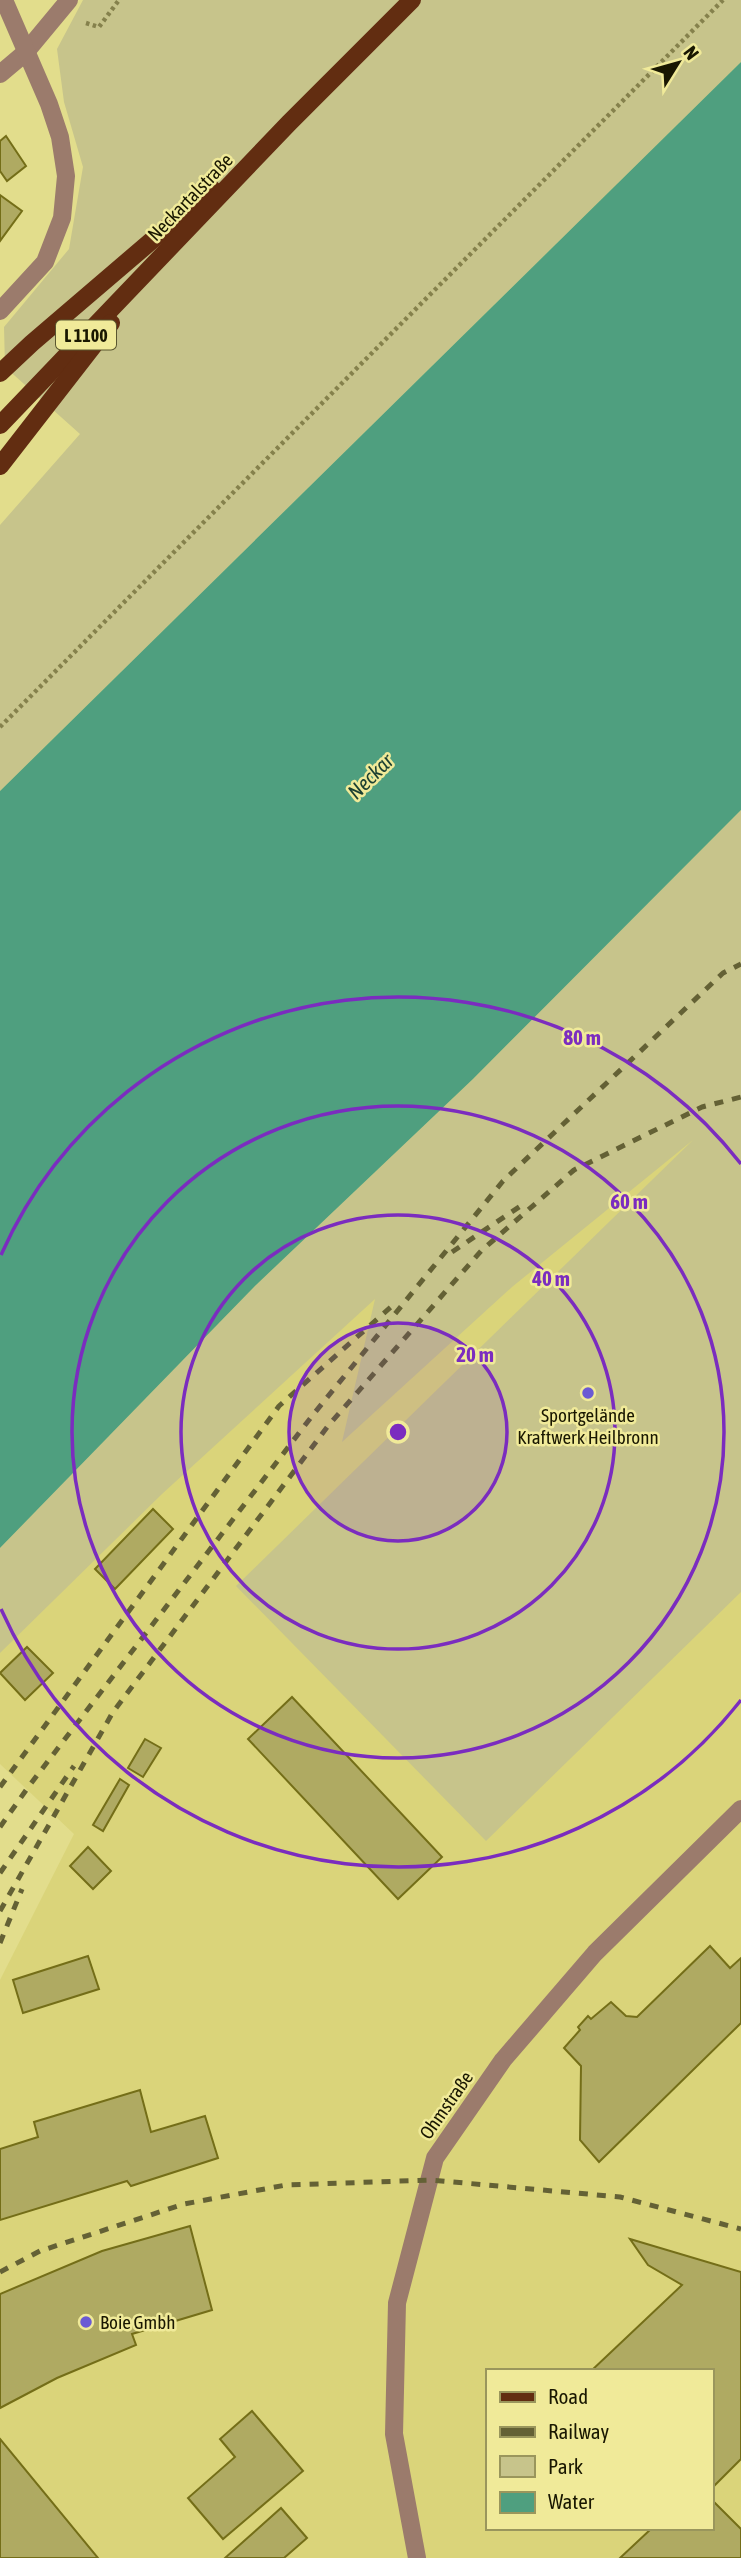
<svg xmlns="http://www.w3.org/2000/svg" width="741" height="2558" font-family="'Asap Condensed',sans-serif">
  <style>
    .built { fill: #dad47a; fill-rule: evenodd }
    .green { fill: #c7c48b }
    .water { fill: #4f9f7f }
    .building { fill: #afaa62; stroke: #746e18; stroke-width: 2 }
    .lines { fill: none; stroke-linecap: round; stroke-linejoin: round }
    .path { stroke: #85814c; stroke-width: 4.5; stroke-dasharray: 3.5 3.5; stroke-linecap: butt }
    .minor { stroke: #9b7b6c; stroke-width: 18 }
    .major { stroke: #622d11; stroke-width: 18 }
    .rail { stroke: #646135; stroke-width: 5; stroke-dasharray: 9 9; stroke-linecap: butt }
    .ring { fill: none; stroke: #7b2cbf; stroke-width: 3.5 }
    .poi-dot { fill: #6b5ad4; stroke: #f0ea99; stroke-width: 2.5 }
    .labels { text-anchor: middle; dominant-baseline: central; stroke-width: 5; stroke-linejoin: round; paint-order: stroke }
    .shield { fill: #f0ea99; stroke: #5a562f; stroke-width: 2 }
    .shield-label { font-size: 18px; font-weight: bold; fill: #191701 }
    .street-label { font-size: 19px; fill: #191701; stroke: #f0ea99 }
    .poi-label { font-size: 19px; fill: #191701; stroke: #f0ea99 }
    .water-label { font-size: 21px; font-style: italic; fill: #1b3f31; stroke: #f0ea99 }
    .centre { fill: #7b2cbf; stroke: #f0ea99; stroke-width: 3.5 }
    .ring-label { font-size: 21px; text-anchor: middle; font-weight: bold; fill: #7b2cbf; stroke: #f0ea99; stroke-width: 5; stroke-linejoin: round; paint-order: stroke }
  </style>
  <rect width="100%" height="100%" fill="#e2dd8c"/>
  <path class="built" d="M741,883v1675h-741v-578l74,-146 -74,-70v-115zM487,2371h224v157h-224z"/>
  <g class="green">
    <path d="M83,0h658v62l-741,729v-266l80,-91 -75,-67 -1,-40 65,-78 14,-82 -19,-65 -7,-53z"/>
    <path d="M741,810v782l-255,249 -250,-255 457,-446 -181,147 -170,155 33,-143 -213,195 -162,159v-105l255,-262 218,-207z"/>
  </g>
  <path class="water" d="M741,62v748l-268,269 -218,207 -255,262v-757z"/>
  <g class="building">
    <path d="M6,136l20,30 -19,15 -7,-10v-30z"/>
    <path d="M0,195l22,16 -22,30z"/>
    <path d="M153,1509l20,20 -58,60 -20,-20z"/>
    <path d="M27,1647l26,26 -28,27 -25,-27z"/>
    <path d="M292,1697l150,160 -44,42 -150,-160z"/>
    <path d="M145,1739l16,9 -18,29 -15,-9z"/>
    <path d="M120,1779l9,6 -26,46 -10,-6z"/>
    <path d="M88,1847l23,24 -18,18 -23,-23z"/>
    <path d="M710,1946l20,22 11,-10v65l-142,139 -19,-22 1,-74 -17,-18 16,-18 -2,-3 10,-11 3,3 20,-17 15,14 11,1z"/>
    <path d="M88,1956l11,33 -76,24 -10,-33z"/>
    <path d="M140,2090l11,42 54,-16 13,42 -87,28 -4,-5 -127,39v-71l38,-12 -4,-15z"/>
    <path d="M190,2226l22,84 -80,24 4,11 -79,33 -57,30v-114l102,-43z"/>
    <path d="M630,2239l111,33v187l-30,30v-118h-120l91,-86 -34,-20z"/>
    <path d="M252,2411l51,60 -80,68 -35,-41 47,-41 -15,-18z"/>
    <path d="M0,2439l98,119h-98z"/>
    <path d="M711,2499l30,30v29h-121l32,-30h59z"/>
    <path d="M281,2508l26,30 -23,20h-59z"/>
  </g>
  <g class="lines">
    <g class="path">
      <path d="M86,23l13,4 20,-27"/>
      <path d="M0,727l723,-727"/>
    </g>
    <g class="minor">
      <path d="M0,74l25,-21 44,-53"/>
      <path d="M0,311l45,-49 17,-44 4,-42 -6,-39 -11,-33 -45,-104"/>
      <path d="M417,2558l-23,-124 3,-131 38,-145 68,-98 92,-107 146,-144"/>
    </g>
    <g class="major">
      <path d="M0,373l32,-30 180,-154"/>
      <path d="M0,425l289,-302 123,-123"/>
      <path d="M0,466l111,-143"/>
    </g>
    <g class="rail">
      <path d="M452,1252l70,-47"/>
      <path d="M0,1787l279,-381 113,-100"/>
      <path d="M0,1827l29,-41 283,-370 191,-235 220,-208 18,-9"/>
      <path d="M0,1873l74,-107"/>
      <path d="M0,1911l113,-199 215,-286 153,-175 93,-81 128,-63 39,-10"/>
      <path d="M0,1943l22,-54"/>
      <path d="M0,2272l40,-21 144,-47 102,-19 145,-5 189,17 121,32"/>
    </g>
  </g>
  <circle cx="398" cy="1432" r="109" fill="#7b2cbf" fill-opacity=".12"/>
  <g class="ring">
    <circle cx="398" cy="1432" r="109"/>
    <circle cx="398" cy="1432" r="217"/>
    <circle cx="398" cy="1432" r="326"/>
    <path d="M741 1700A435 435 0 0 1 1 1609M1 1255A435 435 0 0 1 741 1164"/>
  </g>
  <g class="poi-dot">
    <circle cx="588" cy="1393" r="7"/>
    <circle cx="86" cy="2322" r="7"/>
  </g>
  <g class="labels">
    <rect class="shield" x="56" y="320.5" width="60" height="29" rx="5"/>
    <g class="shield-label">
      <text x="86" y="335">L 1100</text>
    </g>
    <g class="street-label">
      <text transform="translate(190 197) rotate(-46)">Neckartalstraße</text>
      <text transform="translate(446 2105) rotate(-55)">Ohmstraße</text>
    </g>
    <g class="poi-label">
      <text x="588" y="1415">Sportgelände<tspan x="588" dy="22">Kraftwerk Heilbronn</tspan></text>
      <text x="100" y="2322" text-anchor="start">Boie Gmbh</text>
    </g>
    <g class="water-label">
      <text transform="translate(370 776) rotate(-45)">Neckar</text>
    </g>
  </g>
  <circle cx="398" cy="1432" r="10" class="centre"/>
  <g class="ring-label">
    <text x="582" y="1045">80 m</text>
    <text x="629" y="1209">60 m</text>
    <text x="551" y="1286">40 m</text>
    <text x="475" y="1362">20 m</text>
  </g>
  <rect x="486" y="2369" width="228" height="161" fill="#f0ea99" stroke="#9a965c" stroke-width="2"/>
  <rect x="500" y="2392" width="35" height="10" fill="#622d11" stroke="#9a965c" stroke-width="2"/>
  <text x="548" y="2404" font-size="21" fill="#191701">Road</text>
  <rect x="500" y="2427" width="35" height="10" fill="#646135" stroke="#9a965c" stroke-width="2"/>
  <text x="548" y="2439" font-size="21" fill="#191701">Railway</text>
  <rect x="500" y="2456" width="35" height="21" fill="#c7c48b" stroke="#9a965c" stroke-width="2"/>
  <text x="548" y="2474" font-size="21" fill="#191701">Park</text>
  <rect x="500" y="2492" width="35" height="21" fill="#4f9f7f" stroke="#9a965c" stroke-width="2"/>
  <text x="548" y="2509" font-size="21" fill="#191701">Water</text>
  <g transform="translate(678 63) rotate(53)" stroke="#f0ea99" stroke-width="5" paint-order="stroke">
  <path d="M0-5L12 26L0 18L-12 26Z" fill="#191701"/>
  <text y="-10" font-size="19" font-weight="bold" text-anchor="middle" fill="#191701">N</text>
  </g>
</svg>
